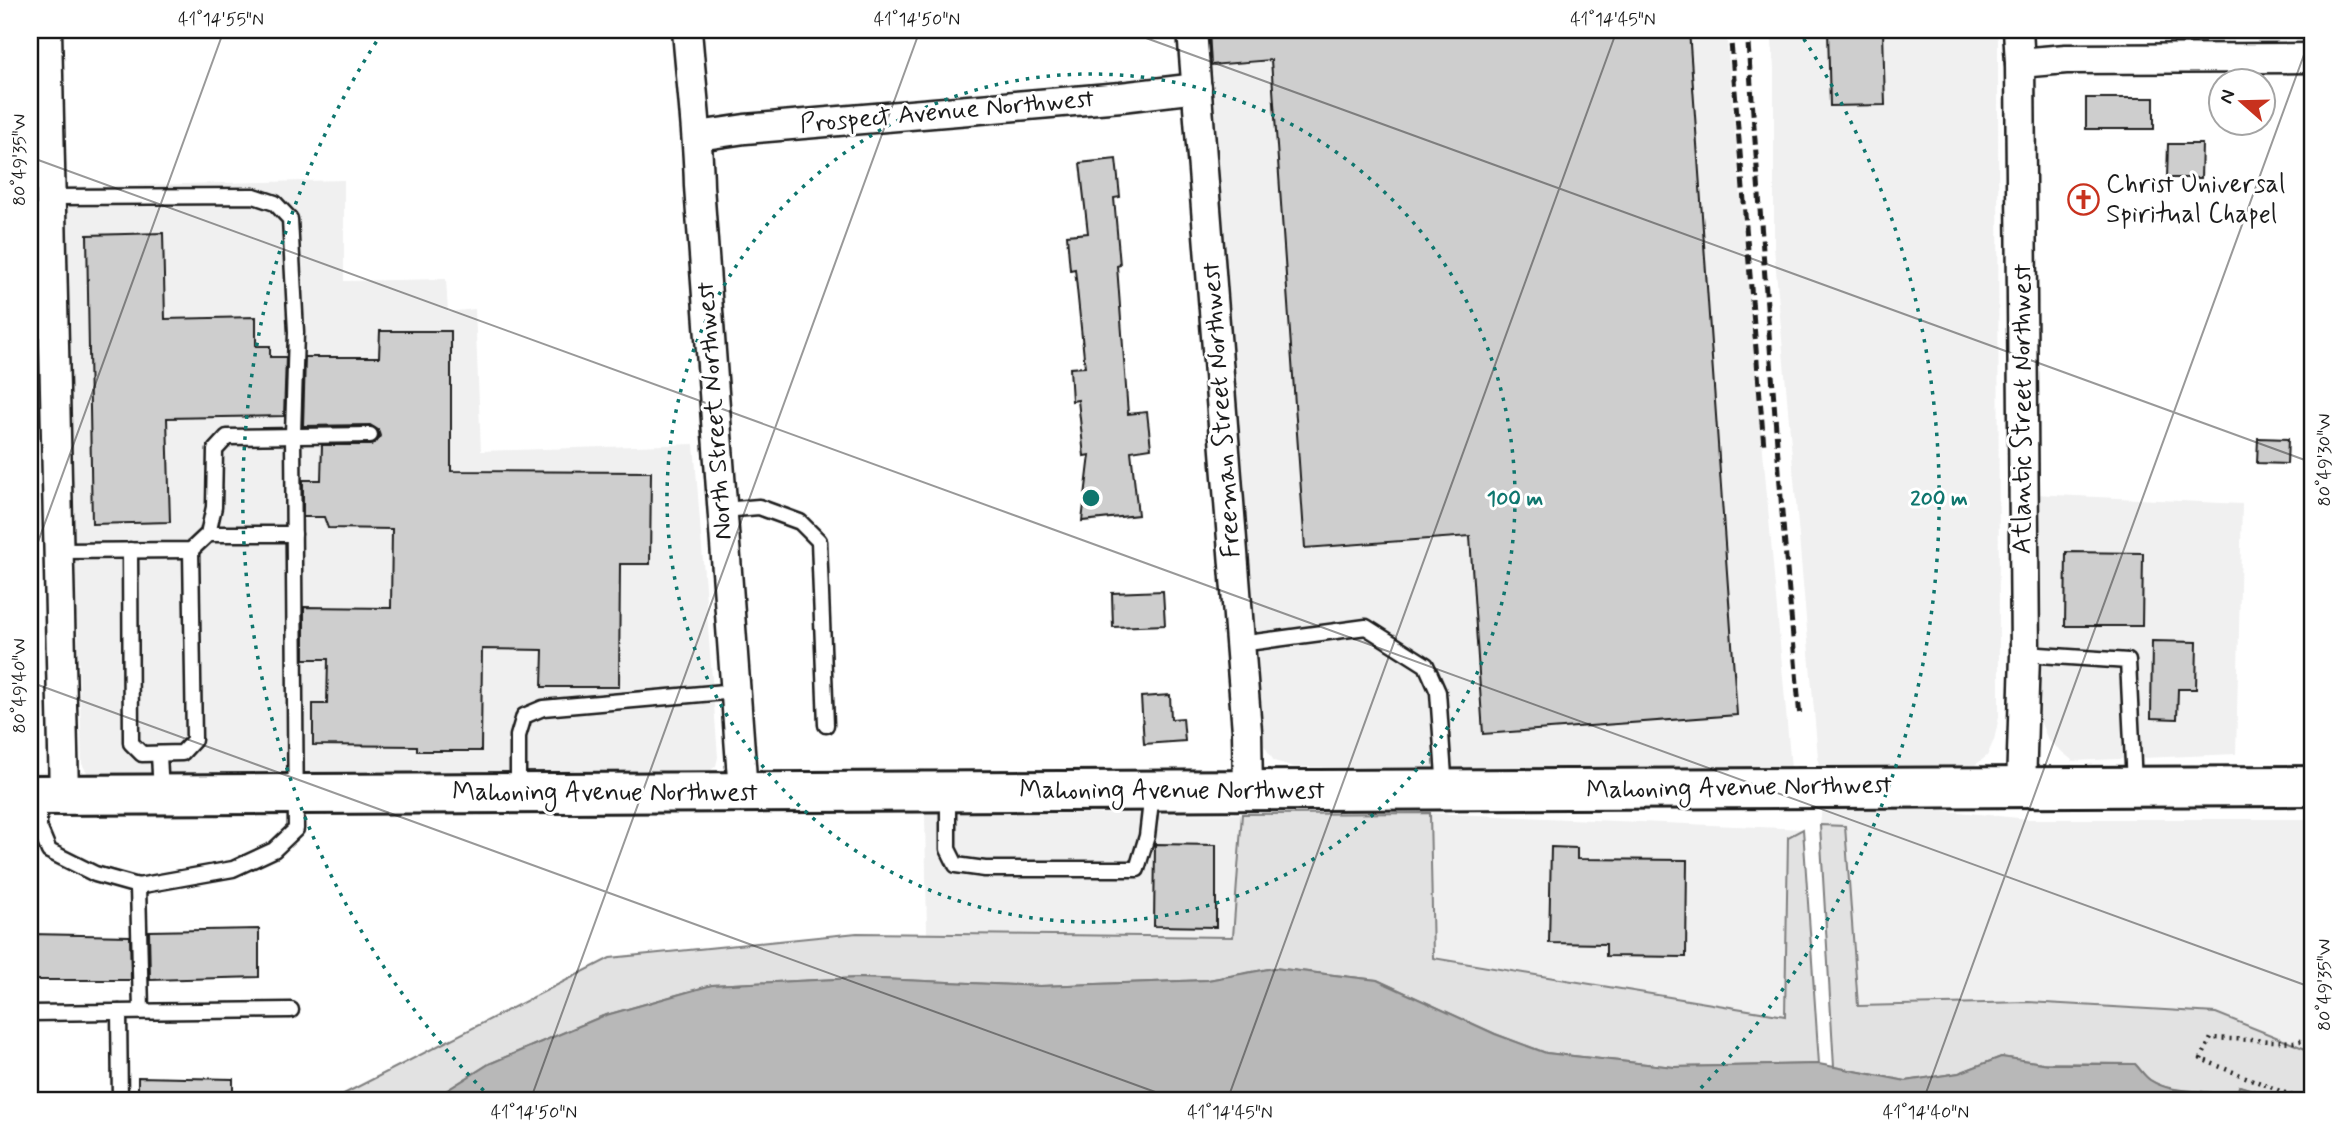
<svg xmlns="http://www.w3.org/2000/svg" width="2343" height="1131" font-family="Mynerve,sans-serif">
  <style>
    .built { fill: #f0f0f0 }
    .green { fill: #e2e2e2; stroke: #7f7f7f; stroke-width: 2 }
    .water { fill: #b8b8b8; stroke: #7a7a7a; stroke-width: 2 }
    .building { fill: #cecece; stroke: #1c1c1c; stroke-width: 2 }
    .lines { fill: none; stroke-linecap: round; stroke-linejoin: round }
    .service-casing { stroke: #1c1c1c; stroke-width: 19 }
    .minor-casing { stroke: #1c1c1c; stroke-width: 33 }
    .secondary-casing { stroke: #1c1c1c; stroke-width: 44 }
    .path { stroke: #1c1c1c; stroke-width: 4.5; stroke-dasharray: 2 5; stroke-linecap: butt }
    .service { stroke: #fff; stroke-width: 14 }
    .minor { stroke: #fff; stroke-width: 28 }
    .secondary { stroke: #fff; stroke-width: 38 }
    .rail { stroke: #1c1c1c; stroke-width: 5; stroke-dasharray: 10 5; stroke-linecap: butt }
    .ticks { fill: none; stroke: #1c1c1c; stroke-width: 2; stroke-opacity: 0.45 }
    .ring { fill: none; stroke: #0f766e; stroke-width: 3.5; stroke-dasharray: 3.5 7 }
    .labels { text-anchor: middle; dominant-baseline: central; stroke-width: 6; stroke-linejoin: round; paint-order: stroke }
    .street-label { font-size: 26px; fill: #1c1c1c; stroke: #fff }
    .poi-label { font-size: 26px; fill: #1c1c1c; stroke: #fff; text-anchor: start }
    .centre { fill: #0f766e; stroke: #fff; stroke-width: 3.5 }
    .ring-label { font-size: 21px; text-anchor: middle; font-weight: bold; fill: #0f766e; stroke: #fff; stroke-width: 6; stroke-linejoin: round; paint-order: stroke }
    .neatline { fill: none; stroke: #1c1c1c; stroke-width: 2.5 }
    .ticks-label { font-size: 18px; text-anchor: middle; fill: #1c1c1c }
  </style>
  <rect width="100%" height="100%" fill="#fff"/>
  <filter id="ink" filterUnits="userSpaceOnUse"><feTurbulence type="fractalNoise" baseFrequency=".0143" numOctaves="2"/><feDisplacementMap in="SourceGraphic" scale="14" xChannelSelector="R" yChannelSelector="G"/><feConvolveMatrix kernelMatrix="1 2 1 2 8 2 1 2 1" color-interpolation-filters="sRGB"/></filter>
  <g filter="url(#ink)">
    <g class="built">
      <path d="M1206,30h520l65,739 -497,-2 -20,-6 -14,-22z"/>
      <path d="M1771,30h223l4,9 1,678 -5,23 -7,16 -12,9 -156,4 -45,-522v-179z"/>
      <path d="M344,180v101l102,-2 2,33 27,-3 6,142 213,-7 24,313 -2,9 -10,8 -609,3 -9,-3 -6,-10 -19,-577z"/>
      <path d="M2034,494l208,10 -6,250 -163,7 -25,-21 -10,-24z"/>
      <path d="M1822,807l97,1 109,11h285v233l-97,-39 -188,-11 -170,4 -13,-179 -25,-2z"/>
      <path d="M925,813l317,1 -9,123 -306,-4z"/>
      <path d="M1430,813l373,16 -15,9 -2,178 -353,-58z"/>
    </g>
    <g class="green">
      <path d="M1430,813l3,145 352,58 3,-179 15,-8 16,235 -145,3 -128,-14 -51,-19 -118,-54 -103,-12 -66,12 -168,6 -182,-8 -146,7 -109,31 -114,48 -59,37h-100l280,-143 247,-25 376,4 9,-123z"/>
      <path d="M1820,825l25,1 13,180 170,-4 188,11 97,39v49h-60l2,-10 -15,-5 -4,14c-27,-14 -59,-3 -86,-20 -6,-4 -10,-11 -15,-16l-92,-1 -42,-6 -42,16 -53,8 -72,-14z"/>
    </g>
    <path class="water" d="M1274,968l103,12 118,54 51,19 128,14 145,-3 87,17 53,-8 42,-16 48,7h86c5,5 9,12 15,16 26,17 59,7 86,19l3,-13 17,5 -3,10h-1823l59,-37 114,-48 109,-31 146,-7 182,8 168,-6z"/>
    <g class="building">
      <path d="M1209,30h480l48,685 -254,19 -13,-198 -165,12 -34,-488 -60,5z"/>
      <path d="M1828,30h55l2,75 -55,1z"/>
      <rect x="2086" y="98" width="68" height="31"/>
      <path d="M2168,144h34l-1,34h-34z"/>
      <path d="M1116,159l4,38 -6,1 6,67 -3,1 11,148 19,-2 4,36 -20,3 7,64 -56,6 8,-66 -6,1 -6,-56 -6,1 -2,-33 15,-1 -10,-98 -5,1 -3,-35 21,-2 -8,-70z"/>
      <path d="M163,233l2,86 91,-2v29h14v11h16l-2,59 -117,2 3,104 -78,2 -5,-289z"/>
      <path d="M380,331h71v140l200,1 -1,92h-30l-1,123h-77l1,-37 -61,-1 -1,102h-64v-5l-104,-1v-41h14l1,-45h-24v-52l87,1 1,-79 -64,-1 -4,-11h-21v-37h18l1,-35h49l7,-5 2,-4 -2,-6 -8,-5 -67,1 2,-69h74z"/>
      <path d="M2258,438l30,1 -1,25 -30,-1z"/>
      <path d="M2066,552l77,1 -1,73h-77z"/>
      <path d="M1163,591l2,34 -52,2 -1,-34z"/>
      <path d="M2152,641l45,1 -1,47h-18l-1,30 -26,-1z"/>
      <path d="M1170,695l1,24 12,-1 2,23 -41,3 -3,-47z"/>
      <path d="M1155,844l61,1v82l-62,-1z"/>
      <path d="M1551,847l26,1v11l110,1 -1,97 -80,-1v-12l-57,-1z"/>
      <path d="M259,929v48l-109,3 -1,-49z"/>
      <path d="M30,934l100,2 1,44h-101z"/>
      <path d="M138,1077l95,2v22h-95z"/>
    </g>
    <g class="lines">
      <defs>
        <g id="service">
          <path d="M723,510l36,-3 41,15 19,19 7,184"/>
          <path d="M208,534h86"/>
          <path d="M130,550l1,193 11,11 40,-1 12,-13 -3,-190"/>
          <path d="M59,551l132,-1 17,-16 6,-27 1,-57 12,-13 143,-2"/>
          <path d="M1240,644l126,-17 60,38 12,27 7,98"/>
          <path d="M2025,654l103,7 6,123"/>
          <path d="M159,754l2,40"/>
          <path d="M518,792v-56l6,-20 19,-8 193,-17"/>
          <path d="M948,793v56l8,16 29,4h152l10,-33 5,-43"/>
          <path d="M39,797v30l10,24 46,23 43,12 95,-17 41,-19 22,-21 -3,-394 3,-103 -6,-113 -15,-16 -21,-7 -203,1"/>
          <path d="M138,886l3,125"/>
          <path d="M119,1012l1,89"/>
          <path d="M30,1013l261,-3"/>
        </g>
        <g id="minor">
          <path d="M47,30l17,765"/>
          <path d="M687,30c4,52 11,104 12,156l44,606"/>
          <path d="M1192,30l55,701 1,59"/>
          <path d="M2018,30l2,33 5,591 -4,134"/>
          <path d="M2020,63l46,-4 247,-1"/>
          <path d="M698,136l47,-7 376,-32 76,-9"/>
        </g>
        <path id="secondary" d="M30,795l2283,-9"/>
      </defs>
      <use href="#service" class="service-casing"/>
      <use href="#minor" class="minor-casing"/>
      <use href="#secondary" class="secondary-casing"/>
      <path class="path" d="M2305,1101l-104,-42 10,-21 83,4 19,-3"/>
      <use href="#service" class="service"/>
      <use href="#minor" class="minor"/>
      <use href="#secondary" class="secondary"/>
      <g class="rail">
        <path d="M1730,30l34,417"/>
        <path d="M1747,30l35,482 18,206"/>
      </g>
    </g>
  </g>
  <path class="ticks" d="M1124,30l1189,433M30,157l2283,831M30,564l194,-534M30,682l1150,419M530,1101l390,-1071M1227,1101l390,-1071M1923,1101l390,-1071"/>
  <g class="ring">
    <circle cx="1091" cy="498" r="424"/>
    <path d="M491 1098A848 848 0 0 1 384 30M1798 30A848 848 0 0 1 1691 1098"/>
  </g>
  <defs>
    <symbol id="church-ring" viewBox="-11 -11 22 22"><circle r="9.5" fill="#fff" stroke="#c8321e" stroke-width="1.5"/><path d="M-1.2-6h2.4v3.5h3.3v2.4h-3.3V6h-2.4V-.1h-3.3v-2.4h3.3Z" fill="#c8321e"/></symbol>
  </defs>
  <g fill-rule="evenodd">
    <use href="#church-ring" x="2066" y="182" width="35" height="35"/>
  </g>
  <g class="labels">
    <g class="street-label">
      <text transform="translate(947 112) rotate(-5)">Prospect Avenue Northwest</text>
      <text transform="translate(2023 409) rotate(-90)">Atlantic Street Northwest</text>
      <text transform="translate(1222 410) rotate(-94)">Freeman Street Northwest</text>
      <text transform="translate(715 411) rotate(-94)">North Street Northwest</text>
      <text transform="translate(1739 788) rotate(-1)">Mahoning Avenue Northwest</text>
      <text x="1172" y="791">Mahoning Avenue Northwest</text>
      <text x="605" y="793">Mahoning Avenue Northwest</text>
    </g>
    <g class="poi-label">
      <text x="2106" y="185">Christ Universal<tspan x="2106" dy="30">Spiritual Chapel</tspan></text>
    </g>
  </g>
  <circle cx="1091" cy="498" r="10" class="centre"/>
  <g class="ring-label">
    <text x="1515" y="505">100 m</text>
    <text x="1939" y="505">200 m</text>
  </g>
  <rect width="2343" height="1131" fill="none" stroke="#fff" stroke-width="77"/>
  <g transform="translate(2242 102) rotate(290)"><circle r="33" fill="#ffffff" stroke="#a4a4a4" stroke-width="2"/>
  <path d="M0-5L12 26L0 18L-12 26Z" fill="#c8321e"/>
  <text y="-10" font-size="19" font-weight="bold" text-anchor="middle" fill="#1c1c1c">N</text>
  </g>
  <rect x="38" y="38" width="2266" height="1054" class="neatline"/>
  <g class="ticks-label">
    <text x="221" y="25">41°14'55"N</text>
    <text x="917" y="25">41°14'50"N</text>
    <text x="1613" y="25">41°14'45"N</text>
    <text transform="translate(19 160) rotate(-90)" y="6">80°49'35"W</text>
    <text transform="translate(2324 460) rotate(-90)" y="6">80°49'30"W</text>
    <text transform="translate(19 686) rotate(-90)" y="6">80°49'40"W</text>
    <text transform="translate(2324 985) rotate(-90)" y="6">80°49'35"W</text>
    <text x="534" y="1118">41°14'50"N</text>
    <text x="1230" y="1118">41°14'45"N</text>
    <text x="1926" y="1118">41°14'40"N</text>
  </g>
</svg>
